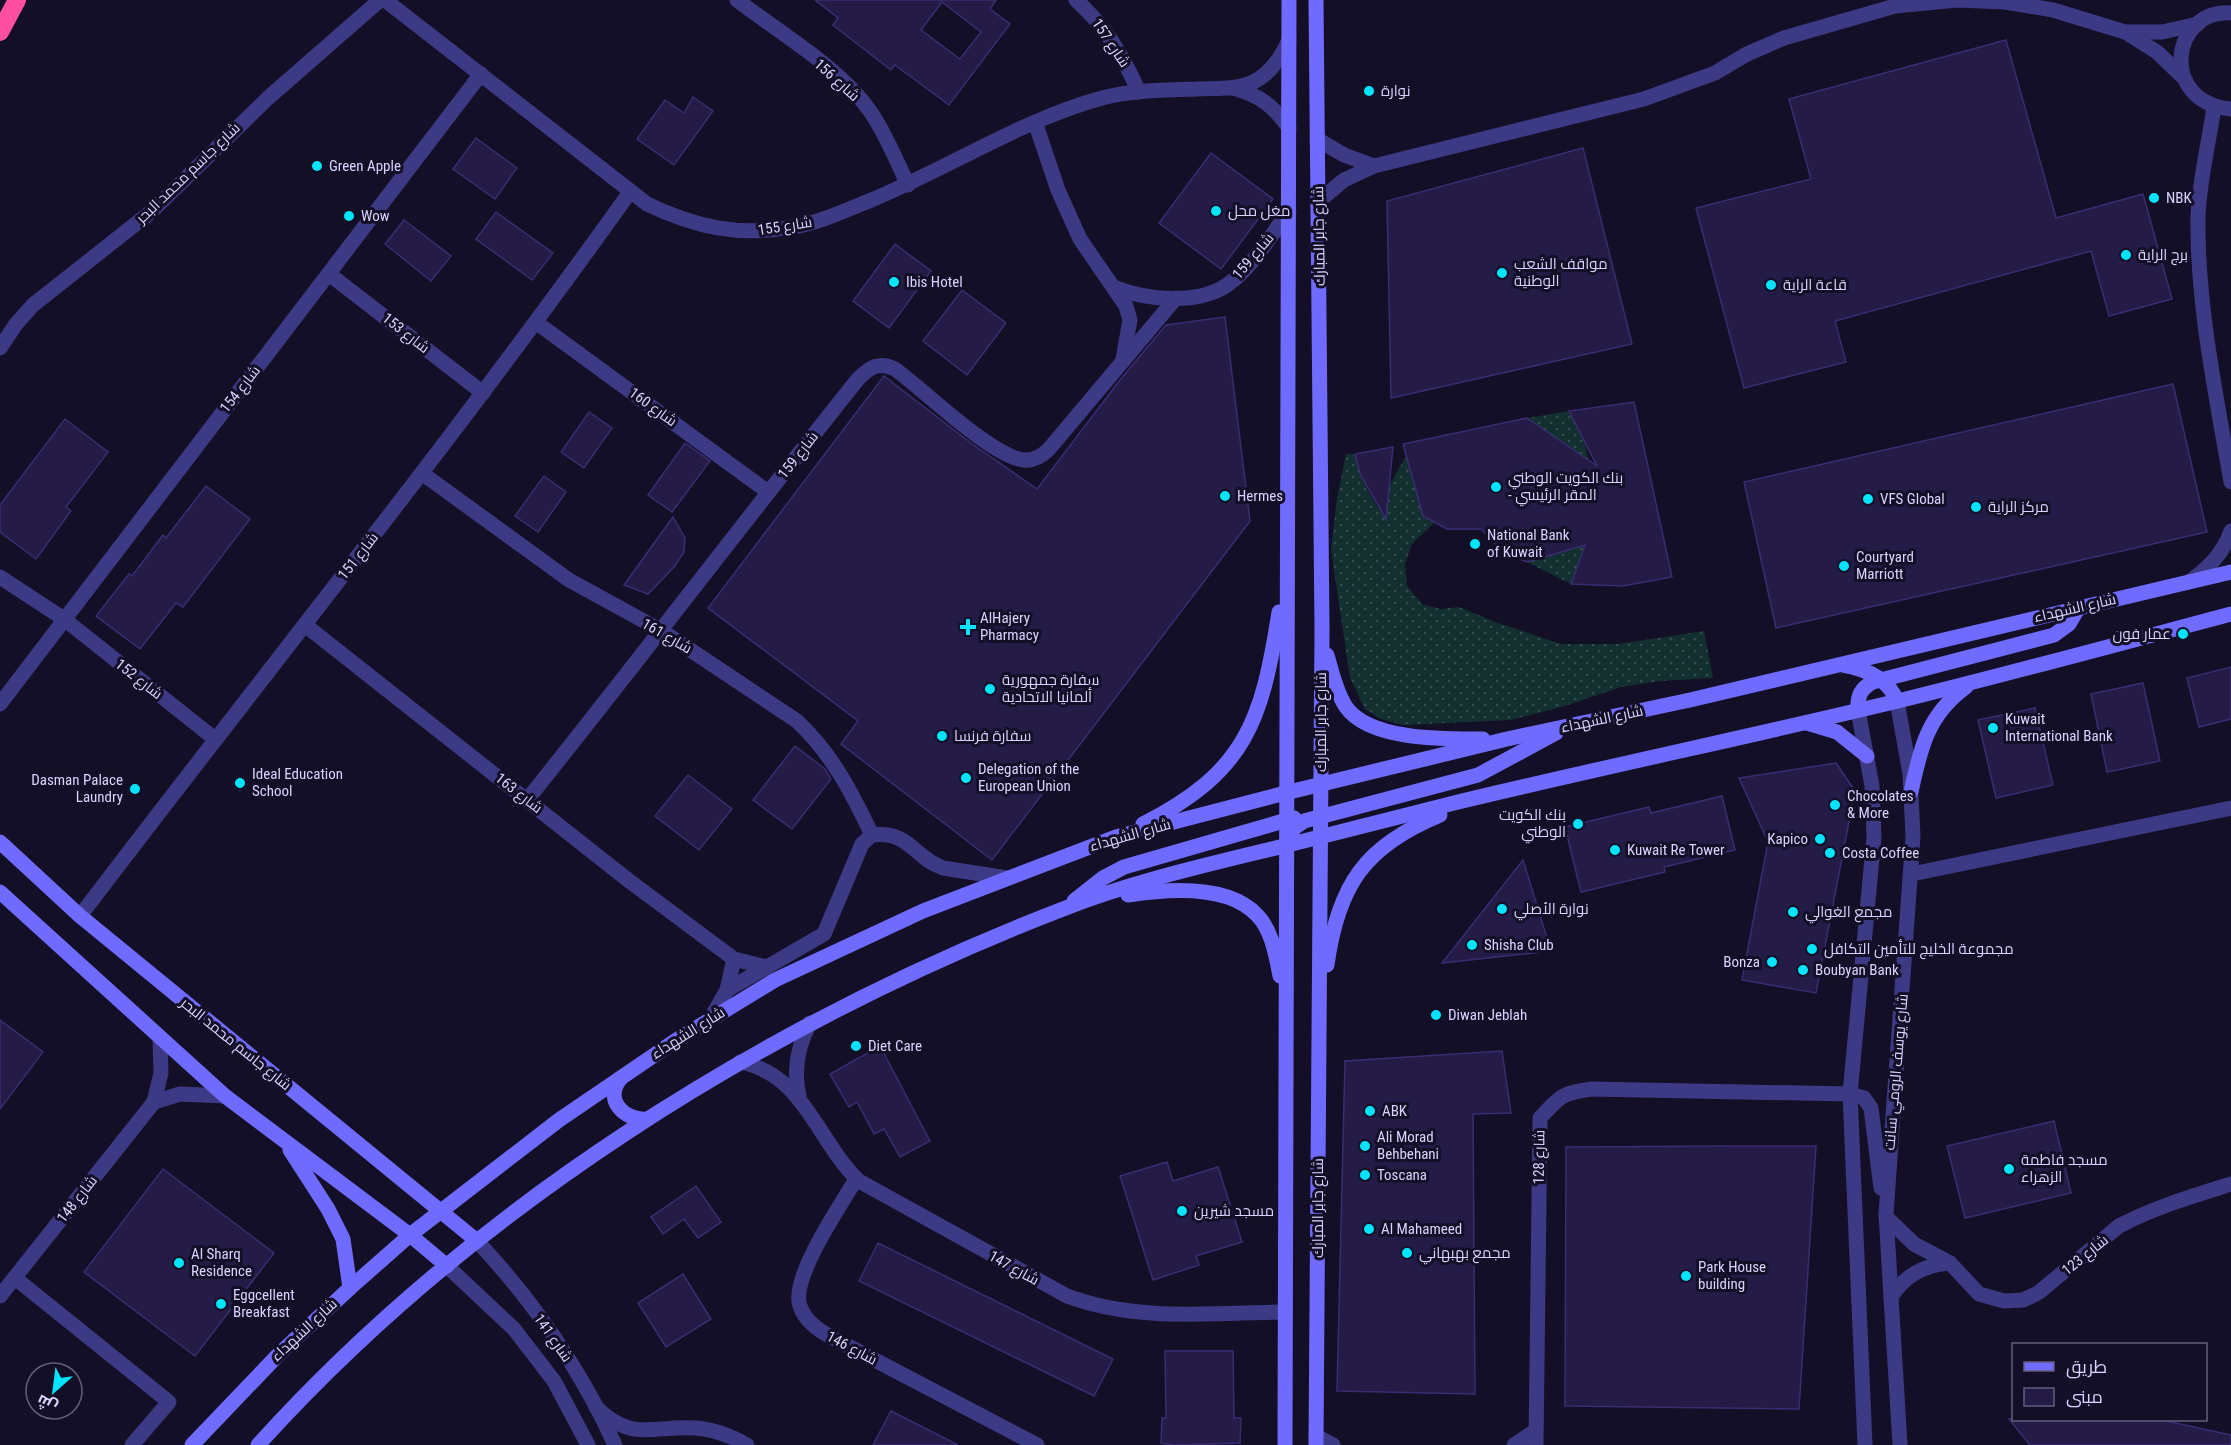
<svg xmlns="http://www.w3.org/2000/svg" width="2231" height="1445" font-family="'Roboto Condensed',Cairo,sans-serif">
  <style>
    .grass { fill: url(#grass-dots) }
    .building { fill: #241b47; stroke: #3b2d73; stroke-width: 1.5; fill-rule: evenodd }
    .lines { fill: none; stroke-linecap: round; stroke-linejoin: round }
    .minor { stroke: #3d3a85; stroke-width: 15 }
    .tertiary { stroke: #3d3a85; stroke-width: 15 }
    .secondary { stroke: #6f6bff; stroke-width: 15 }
    .motorway { stroke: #ff4fa3; stroke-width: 18 }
    .poi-dot { fill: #00e5ff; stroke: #130f26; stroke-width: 2 }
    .labels { text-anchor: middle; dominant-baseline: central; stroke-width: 6; stroke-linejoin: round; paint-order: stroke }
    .street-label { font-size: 15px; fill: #d9d4ff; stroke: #130f26 }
    .poi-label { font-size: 15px; fill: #d9d4ff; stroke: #130f26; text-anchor: start }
  </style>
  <defs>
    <pattern id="grass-dots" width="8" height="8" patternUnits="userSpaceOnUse" patternTransform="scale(1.5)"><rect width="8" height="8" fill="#12302f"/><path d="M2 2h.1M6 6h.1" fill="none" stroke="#344d4e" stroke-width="1.8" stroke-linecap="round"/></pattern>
  </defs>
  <rect width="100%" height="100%" fill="#130f26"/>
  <g class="grass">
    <path d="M1569,411l16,33 7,32 1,48 -22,60 -44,-22 26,-8 19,-26 -45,-110z"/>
    <path d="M1451,433l-21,14 5,75 -23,22 -7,20 2,22 15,18 18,5 19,-2 39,16 63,21h57l86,-13 9,47 -53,3 -39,6 -56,19 -54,14 -108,5 -22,-6 -16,-10 -15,-31 -19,-128 6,-52 9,-44h9c5,21 12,38 24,55l7,-1 3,-22 25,-44z"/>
  </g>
  <g class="building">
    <path d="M815,0h181l-6,9 20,15 -61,81 -54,-40 -4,5 -58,-45 5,-7zM942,2l39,30 -21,27 -39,-29z"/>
    <path d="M2006,40l50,178 87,-24 29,105 -63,17 -18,-65 -256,70 11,41 -102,26 -48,-180 115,-29 -22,-80z"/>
    <path d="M693,97l20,14 -39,54 -37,-26 28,-39 19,13z"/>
    <path d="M476,138l41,30 -22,31 -42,-30z"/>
    <path d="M1583,148l49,196 -241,54 -4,-197z"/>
    <path d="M1211,153l62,46 -52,70 -62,-46z"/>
    <path d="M496,212l57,41 -21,27 -56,-41z"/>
    <path d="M404,220l47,36 -20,25 -46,-37z"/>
    <path d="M895,244l36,27 -42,57 -36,-27z"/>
    <path d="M962,290l44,33 -39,52 -44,-34z"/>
    <path d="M1225,317l25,204 -258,339 -151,-116 17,-23 -150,-113 176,-232 87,67 66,46 83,-109 46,-55z"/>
    <path d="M2173,384l34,148 -431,96 -32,-146z"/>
    <path d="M1634,402l38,175 -49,9 -52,-2 14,-39 -58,17 -25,-11 -21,-22h-34l-24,-13 -20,-72 124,-26 70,48 -28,-55z"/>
    <path d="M589,412l23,16 -28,40 -23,-16z"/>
    <path d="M65,419l43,33 -42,55 5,4 -35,48 -36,-27v-27z"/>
    <path d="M685,443l25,18 -38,51 -24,-17z"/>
    <path d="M1393,447l-7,72 -26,-45 -5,-20z"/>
    <path d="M544,476l22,16 -28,40 -23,-16z"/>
    <path d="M206,486l44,33 -67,88 -7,-4 -36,46 -44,-33 33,-42 3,2 31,-41 3,3z"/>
    <path d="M673,517l12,21 -1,14 -10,15 -26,27 -24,-9z"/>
    <path d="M2231,667v52l-32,8 -12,-49z"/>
    <path d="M2143,683l17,78 -53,11 -16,-78z"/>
    <path d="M2035,708l18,77 -57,13 -18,-78z"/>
    <path d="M795,746l30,23 6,10 -39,50 -39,-29z"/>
    <path d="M1836,763l19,28 -39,202 -74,-13 26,-138 -29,-64z"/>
    <path d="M688,775l44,34 -33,41 -44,-34z"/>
    <path d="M1722,796l13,54 -71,17 1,5 -84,20 -16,-65 84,-20 2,6z"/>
    <path d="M1523,860l28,91 -109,12z"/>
    <path d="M0,1020l43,32 -43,57z"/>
    <path d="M880,1046l50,95 -30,16 -16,-28 -10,5 -17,-32 -8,5 -19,-33z"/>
    <path d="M1502,1051l9,62 -38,1 2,280 -138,-3 8,-330z"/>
    <path d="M2054,1121l17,72 -106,25 -18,-72z"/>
    <path d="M1725,1146h91l-17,263 -234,-3 1,-259z"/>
    <path d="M1167,1162l6,19 45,-14 24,75 -46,14 3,9 -46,15 -33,-104z"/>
    <path d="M163,1169l111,84 -79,103 -111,-84z"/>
    <path d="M696,1186l25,36 -23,16 -14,-19 -21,15 -12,-17z"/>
    <path d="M878,1243l235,116 -19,37 -235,-115z"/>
    <path d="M683,1274l28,45 -45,28 -28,-44z"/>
    <path d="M1165,1351h68l1,67h7l-1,25 -65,2 -14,-2 1,-25h4z"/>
    <path d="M891,1411l67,34h-85z"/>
    <path d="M2009,1419h148l74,16v10h-201z"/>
  </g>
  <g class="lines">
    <g class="minor">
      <path d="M385,0l262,204c48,23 92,33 145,23 27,-4 52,-16 77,-26 78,-32 152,-81 233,-103 31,-8 63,-8 95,-9 18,-1 37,1 54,-6 19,-8 30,-25 38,-43"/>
      <path d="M737,0c43,33 102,67 133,111 16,23 26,49 38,74"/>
      <path d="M1076,0c29,26 47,56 63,92"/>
      <path d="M2231,13c-60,-4 -73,89 0,96"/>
      <path d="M2128,32h34l36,-8"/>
      <path d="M1233,88c26,7 41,18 56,40"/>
      <path d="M2214,107c-5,36 -15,74 -16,110 -1,89 18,177 33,265"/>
      <path d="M1035,122l23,68 22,49 46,67 4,14 -7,39"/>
      <path d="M1317,139l27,16 30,11"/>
      <path d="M1319,201l25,-21 30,-14 270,-67 71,-26 32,-19 37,-16 111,-32 62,-6 48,2 48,8 72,22 32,20 27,26"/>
      <path d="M329,274l154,119"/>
      <path d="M1116,288c31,12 82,17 111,-3 25,-17 44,-50 62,-74"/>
      <path d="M537,323l231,169"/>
      <path d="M0,348l16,-24 17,-19 119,-94 116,-113 112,-98"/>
      <path d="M423,474l146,106 93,51 135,90c35,33 54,70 75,114"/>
      <path d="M0,577l64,42 151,120"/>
      <path d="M2189,582c19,-14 34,-28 42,-51"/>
      <path d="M305,625l323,255 106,79 32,8"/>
      <path d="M0,704l481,-630"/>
      <path d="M527,800c112,-140 220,-282 331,-421 12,-12 21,-18 37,-10 29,21 97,88 129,91 10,1 18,-4 25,-11l127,-151"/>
      <path d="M1912,874l319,-66"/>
      <path d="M80,916c183,-241 374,-477 550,-724"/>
      <path d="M727,990l97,-56 38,-90 10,-9c39,-4 40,22 71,33l64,10"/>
      <path d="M711,1018l16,-28 7,-31"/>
      <path d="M740,1062c65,13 76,78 119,119l208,115c70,26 145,17 218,16"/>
      <path d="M799,1096c-6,-26 -2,-49 11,-73"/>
      <path d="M154,1102l26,-8 45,2"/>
      <path d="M856,1179c-15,26 -66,99 -56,127 5,15 19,25 33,32l204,107"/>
      <path d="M1886,1217l28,27 36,19 29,31 25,7 19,-1 15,-7 81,-67c36,-19 74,-30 112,-42"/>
      <path d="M15,1278l154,124 -37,43"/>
      <path d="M0,1296l154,-194 7,-29 -1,-35"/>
      <path d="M1891,1297c14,-22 33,-32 59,-34"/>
      <path d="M596,1407c36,36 57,18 99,21 19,1 36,8 52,17"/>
      <path d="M1316,1436l17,9"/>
      <path d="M1514,1445l21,-14"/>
      <path d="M1536,1445l4,-327c20,-22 22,-25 51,-29l259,5"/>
    </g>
    <g class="tertiary">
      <path d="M1897,701l13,73 3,62 -27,378 14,231"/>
      <path d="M1858,710l14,76 2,51 -24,257 15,351"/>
      <path d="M1850,1094l14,4 7,10 10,80"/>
      <path d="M477,1241c56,60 104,129 138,204"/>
      <path d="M447,1266l67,63 40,52 34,64"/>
    </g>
    <g class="secondary">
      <path d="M1316,0l6,630 -6,815"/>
      <path d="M1327,655c5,17 9,37 19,52 24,34 100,32 137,32"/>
      <path d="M1843,665c23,4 45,13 54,36"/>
      <path d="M1858,710c-1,-14 3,-22 15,-28l181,-47 15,-11 10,-17"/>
      <path d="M1807,723l30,9 30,24"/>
      <path d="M1911,792c9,-43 17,-78 55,-105"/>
      <path d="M1143,824c103,-52 119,-103 136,-212"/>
      <path d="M0,842l80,74 397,325"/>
      <path d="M1287,843l7,-15 10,-7 174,-46 78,-42"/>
      <path d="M0,892l225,204 185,139 37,31"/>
      <path d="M1128,895c38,-6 100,-11 129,20 15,15 19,41 23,61"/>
      <path d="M1074,901l29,-23 21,-11 170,-49"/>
      <path d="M1327,965c11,-80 38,-119 113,-150"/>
      <path d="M621,1078c-18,21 3,43 26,41"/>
      <path d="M290,1150l38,59 15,30 7,49"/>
      <path d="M192,1445l85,-89 73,-68 60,-53 149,-115 116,-79 100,-61 148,-69 193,-74 169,-44 222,-54 183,-39 541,-128"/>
      <path d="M258,1445c215,-238 507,-421 805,-536 71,-28 147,-45 221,-63 57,-14 113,-29 170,-43 149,-36 299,-67 448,-103 110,-27 220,-57 329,-86"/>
      <path d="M1285,1445l4,-1445"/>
    </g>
    <path class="motorway" d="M0,32l17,-32"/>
  </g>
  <g class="poi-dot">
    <circle cx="1369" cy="91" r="6"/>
    <circle cx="317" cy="166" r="6"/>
    <circle cx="2154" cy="198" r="6"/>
    <circle cx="1216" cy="211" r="6"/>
    <circle cx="349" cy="216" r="6"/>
    <circle cx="2126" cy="255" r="6"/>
    <circle cx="1502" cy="273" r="6"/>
    <circle cx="894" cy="282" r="6"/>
    <circle cx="1771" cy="285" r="6"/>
    <circle cx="1496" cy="487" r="6"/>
    <circle cx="1225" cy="496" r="6"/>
    <circle cx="1868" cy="499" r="6"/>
    <circle cx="1976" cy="507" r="6"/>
    <circle cx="1475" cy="544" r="6"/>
    <circle cx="1844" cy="566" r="6"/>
    <path d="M965 618h6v6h6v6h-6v6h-6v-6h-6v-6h6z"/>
    <circle cx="2183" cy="634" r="6"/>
    <circle cx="990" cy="689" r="6"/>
    <circle cx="1993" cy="728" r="6"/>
    <circle cx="942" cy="736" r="6"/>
    <circle cx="966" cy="778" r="6"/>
    <circle cx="240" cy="783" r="6"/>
    <circle cx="135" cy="789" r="6"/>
    <circle cx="1835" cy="805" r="6"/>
    <circle cx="1578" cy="824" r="6"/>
    <circle cx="1820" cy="839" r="6"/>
    <circle cx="1615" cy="850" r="6"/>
    <circle cx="1830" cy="853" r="6"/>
    <circle cx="1502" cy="909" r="6"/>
    <circle cx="1793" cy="912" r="6"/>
    <circle cx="1472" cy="945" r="6"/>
    <circle cx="1812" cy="949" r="6"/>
    <circle cx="1772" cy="962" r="6"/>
    <circle cx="1803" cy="970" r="6"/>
    <circle cx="1436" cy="1015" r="6"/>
    <circle cx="856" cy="1046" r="6"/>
    <circle cx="1370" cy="1111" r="6"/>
    <circle cx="1365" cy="1146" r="6"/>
    <circle cx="2009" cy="1169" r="6"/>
    <circle cx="1365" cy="1175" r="6"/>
    <circle cx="1182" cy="1211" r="6"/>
    <circle cx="1369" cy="1229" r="6"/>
    <circle cx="1407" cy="1253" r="6"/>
    <circle cx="179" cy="1263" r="6"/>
    <circle cx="1686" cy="1276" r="6"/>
    <circle cx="221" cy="1304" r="6"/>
  </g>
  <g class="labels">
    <g class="street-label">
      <text transform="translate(1111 43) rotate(56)">شارع 157</text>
      <text transform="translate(837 80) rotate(42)">شارع 156</text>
      <text transform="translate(188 173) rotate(-44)">شارع جاسم محمد البحر</text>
      <text transform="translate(785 226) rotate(-9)">شارع 155</text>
      <text transform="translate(1319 236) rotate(-91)">شارع جابر المبارك</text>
      <text transform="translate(1253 256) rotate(-50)">شارع 159</text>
      <text transform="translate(406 333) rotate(38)">شارع 153</text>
      <text transform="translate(240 389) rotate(-52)">شارع 154</text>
      <text transform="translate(653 407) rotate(36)">شارع 160</text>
      <text transform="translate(798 455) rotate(-52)">شارع 159</text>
      <text transform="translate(358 556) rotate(-52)">شارع 151</text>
      <text transform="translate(2075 608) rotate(-13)">شارع الشهداء</text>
      <text transform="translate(667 636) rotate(30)">شارع 161</text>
      <text transform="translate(139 679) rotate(38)">شارع 152</text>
      <text transform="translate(1602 719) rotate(-12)">شارع الشهداء</text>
      <text transform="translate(1321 722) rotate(-90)">شارع جابر المبارك</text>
      <text transform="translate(519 793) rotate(38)">شارع 163</text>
      <text transform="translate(1130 835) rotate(-16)">شارع الشهداء</text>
      <text transform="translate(688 1033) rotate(-32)">شارع الشهداء</text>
      <text transform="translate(236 1044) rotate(39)">شارع جاسم محمد البحر</text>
      <text transform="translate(1896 1072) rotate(-85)">شارع يوسف الرومي سانت</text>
      <text transform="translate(1539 1157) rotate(-89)">شارع 128</text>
      <text transform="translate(77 1199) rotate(-52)">شارع 148</text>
      <text transform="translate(1318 1208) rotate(-90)">شارع جابر المبارك</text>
      <text transform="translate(2085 1255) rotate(-39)">شارع 123</text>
      <text transform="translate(1014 1268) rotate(29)">شارع 147</text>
      <text transform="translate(304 1330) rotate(-43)">شارع الشهداء</text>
      <text transform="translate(553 1338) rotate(55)">شارع 141</text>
      <text transform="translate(852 1348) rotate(28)">شارع 146</text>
    </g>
    <g class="poi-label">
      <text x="1381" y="91">نوارة</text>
      <text x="329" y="166">Green Apple</text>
      <text x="2166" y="198">NBK</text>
      <text x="1228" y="211">مغل محل</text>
      <text x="361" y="216">Wow</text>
      <text x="2138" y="255">برج الراية</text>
      <text x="1514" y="264">مواقف الشعب<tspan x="1514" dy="17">الوطنية</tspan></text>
      <text x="906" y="282">Ibis Hotel</text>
      <text x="1783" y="285">قاعة الراية</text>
      <text x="1508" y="478">بنك الكويت الوطني<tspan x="1508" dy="17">- المقر الرئيسي</tspan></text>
      <text x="1237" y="496">Hermes</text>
      <text x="1880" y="499">VFS Global</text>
      <text x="1988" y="507">مركز الراية</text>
      <text x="1487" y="535">National Bank<tspan x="1487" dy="17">of Kuwait</tspan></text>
      <text x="1856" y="557">Courtyard<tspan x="1856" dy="17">Marriott</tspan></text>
      <text x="980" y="618">AlHajery<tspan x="980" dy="17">Pharmacy</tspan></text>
      <text x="2171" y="634" text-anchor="end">عمار فون</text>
      <text x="1002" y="680">سفارة جمهورية<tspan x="1002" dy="17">ألمانيا الاتحادية</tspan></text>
      <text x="2005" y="719">Kuwait<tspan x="2005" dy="17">International Bank</tspan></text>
      <text x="954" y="736">سفارة فرنسا</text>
      <text x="978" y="769">Delegation of the<tspan x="978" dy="17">European Union</tspan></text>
      <text x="252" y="774">Ideal Education<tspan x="252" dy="17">School</tspan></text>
      <text x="123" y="780" text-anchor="end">Dasman Palace<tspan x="123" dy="17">Laundry</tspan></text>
      <text x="1847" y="796">Chocolates<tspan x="1847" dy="17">&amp; More</tspan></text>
      <text x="1566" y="815" text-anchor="end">بنك الكويت<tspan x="1566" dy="17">الوطني</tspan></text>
      <text x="1808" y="839" text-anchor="end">Kapico</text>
      <text x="1627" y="850">Kuwait Re Tower</text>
      <text x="1842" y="853">Costa Coffee</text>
      <text x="1514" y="909">نوارة الأصلي</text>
      <text x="1805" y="912">مجمع الغوالي</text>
      <text x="1484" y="945">Shisha Club</text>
      <text x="1824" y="949">مجموعة الخليج للتأمين التكافل</text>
      <text x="1760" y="962" text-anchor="end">Bonza</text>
      <text x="1815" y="970">Boubyan Bank</text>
      <text x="1448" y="1015">Diwan Jeblah</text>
      <text x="868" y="1046">Diet Care</text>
      <text x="1382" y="1111">ABK</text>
      <text x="1377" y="1137">Ali Morad<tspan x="1377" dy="17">Behbehani</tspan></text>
      <text x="2021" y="1160">مسجد فاطمة<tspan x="2021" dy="17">الزهراء</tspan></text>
      <text x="1377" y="1175">Toscana</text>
      <text x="1194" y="1211">مسجد شيرين</text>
      <text x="1381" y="1229">Al Mahameed</text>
      <text x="1419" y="1253">مجمع بهبهاني</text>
      <text x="191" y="1254">Al Sharq<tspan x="191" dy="17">Residence</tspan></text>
      <text x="1698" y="1267">Park House<tspan x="1698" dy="17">building</tspan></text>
      <text x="233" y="1295">Eggcellent<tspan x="233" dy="17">Breakfast</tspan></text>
    </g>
  </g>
  <rect x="2012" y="1343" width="195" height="78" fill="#130f26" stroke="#625e7d" stroke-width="1.5"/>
  <rect x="2024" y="1362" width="30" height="9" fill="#6f6bff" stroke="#625e7d" stroke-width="1.5"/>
  <text x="2066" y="1373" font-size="18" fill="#d9d4ff">طريق</text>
  <rect x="2024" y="1388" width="30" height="18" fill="#241b47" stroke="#625e7d" stroke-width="1.5"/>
  <text x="2066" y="1403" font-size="18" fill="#d9d4ff">مبنى</text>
  <g transform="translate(54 1391) rotate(208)"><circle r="28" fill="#130f26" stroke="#625e7d" stroke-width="1.5"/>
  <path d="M0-4.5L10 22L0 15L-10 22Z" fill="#00e5ff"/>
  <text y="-9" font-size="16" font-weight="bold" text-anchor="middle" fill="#d9d4ff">ش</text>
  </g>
</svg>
